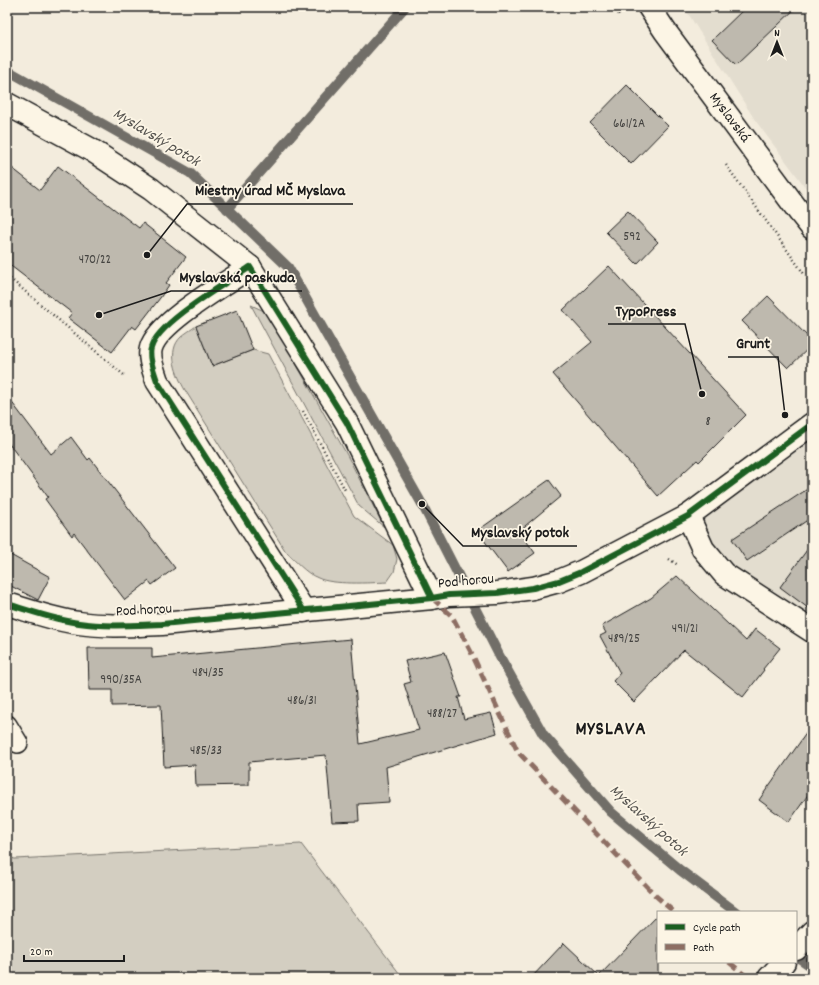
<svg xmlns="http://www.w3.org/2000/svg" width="819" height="985" font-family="Dekko,sans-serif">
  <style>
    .built { fill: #e3ddcf }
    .green { fill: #d3cec1; stroke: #78756e }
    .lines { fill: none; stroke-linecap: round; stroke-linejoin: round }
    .stream { stroke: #716e68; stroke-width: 10 }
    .building { fill: #beb9ae; stroke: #1c1c1c }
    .lane-casing { stroke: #1c1c1c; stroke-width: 22 }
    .street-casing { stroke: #1c1c1c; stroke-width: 25 }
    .secondary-casing { stroke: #1c1c1c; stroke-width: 25 }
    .path { stroke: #1c1c1c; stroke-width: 2.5; stroke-dasharray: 1 3; stroke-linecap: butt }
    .lane { stroke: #fcf5e5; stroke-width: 19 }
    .street { stroke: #fcf5e5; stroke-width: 22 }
    .secondary { stroke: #fcf5e5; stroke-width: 22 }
    .quiet { stroke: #8d6e63; stroke-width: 5; stroke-dasharray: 10 5; stroke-linecap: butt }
    .cycleway-casing { stroke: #fcf5e5; stroke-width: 8 }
    .cycleway { stroke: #1b5e20; stroke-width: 6 }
    .labels { text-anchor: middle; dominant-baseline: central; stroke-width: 3.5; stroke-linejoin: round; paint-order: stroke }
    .number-label { font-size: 13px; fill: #444340 }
    .street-label { font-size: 15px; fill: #1c1c1c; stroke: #fcf5e5 }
    .water-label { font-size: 16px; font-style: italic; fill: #55534f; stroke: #fcf5e5 }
    .district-label { font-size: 19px; font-weight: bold; letter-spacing: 1px; fill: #1c1c1c; stroke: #fcf5e5 }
    .leader { fill: none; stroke: #1c1c1c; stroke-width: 1.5 }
    .callout-dot { fill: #1c1c1c; stroke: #fcf5e5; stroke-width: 1.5 }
    .callout-label { font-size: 16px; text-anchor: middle; font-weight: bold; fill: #1c1c1c; stroke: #fcf5e5; stroke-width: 3.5; stroke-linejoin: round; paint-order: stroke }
  </style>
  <rect width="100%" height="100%" fill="#f3ecdd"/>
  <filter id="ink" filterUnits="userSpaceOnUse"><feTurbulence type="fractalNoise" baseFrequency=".025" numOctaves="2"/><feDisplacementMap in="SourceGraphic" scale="8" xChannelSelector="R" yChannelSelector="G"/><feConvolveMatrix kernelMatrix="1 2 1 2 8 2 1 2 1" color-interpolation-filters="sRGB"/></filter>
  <g filter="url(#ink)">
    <g class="built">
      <path d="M684,7h128v187l-6,-6 -51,-68z"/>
      <path d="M812,424v207l-88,-57 -36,-58z"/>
    </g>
    <g class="green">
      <path d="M251,305l11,5 8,7 77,138 37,72 -25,-21z"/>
      <path d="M196,326l16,40 41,-16 15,4 86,162 39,29 4,14 -3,13 -7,10c-17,1 -55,3 -69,-4 -13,-5 -22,-17 -32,-26l-101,-162c-8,-14 -19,-39 -4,-53 4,-4 10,-7 15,-11z"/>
      <path d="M301,844l102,134h-396v-121l8,2z"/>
    </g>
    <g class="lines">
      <g class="stream">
        <path d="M7,70l183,103 98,94 134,237 78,153 43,77 68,78 69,58 56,42"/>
        <path d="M227,209l178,-202"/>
        <path d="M796,956l16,11"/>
      </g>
    </g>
    <g class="building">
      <path d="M746,7h51l-61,58 -24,-25z"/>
      <path d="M627,85l41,41 -37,38 -41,-41z"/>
      <path d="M7,164l33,26 18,-24 81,62 4,-5 43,34 -20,26 3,2 -9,13 -24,31 -4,-3 -20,26 -44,-34 4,-5 -65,-50z"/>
      <path d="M628,211l30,31 -21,22 -31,-32z"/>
      <path d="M609,266l137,149 -47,47 -2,-2 -39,36 -105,-122 39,-32 -29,-32z"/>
      <path d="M768,296l44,45v4l-24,23 -46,-47z"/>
      <path d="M237,310l16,40 -41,16 -16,-40z"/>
      <path d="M7,396l44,58 20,-17 17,23 2,-2 85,110 -23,17 -3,-4 -24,19 -51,-67 -2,3 -27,-37 3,-2 -41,-56z"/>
      <path d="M549,480l12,16 -42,35 16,22 -27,19 -31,-41z"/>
      <path d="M812,486v31l-65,44 -15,-22z"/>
      <path d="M812,543v68l-32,-24z"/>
      <path d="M7,553l43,24 -12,23 -31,-16z"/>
      <path d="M677,576l69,65 9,-12 25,19 -17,21 1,1 -21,27 -59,-47 -50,52 -21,-21 7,-8 -20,-37 6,-3 -4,-7 49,-28z"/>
      <path d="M351,639l9,105 59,-14 -15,-46 7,-2 -6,-21 40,-9 16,45h-3l6,22 27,-6 6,20 -111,34 3,35 -31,2 1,17 -27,1 -6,-67 -77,7v23l-53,1 -1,-21 -31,2 -3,-62 -49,1v-16h-23l-1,-42h64v10z"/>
      <path d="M812,725v64l-23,33 -30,-22z"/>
      <path d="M658,915v63h-127l33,-35 35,33z"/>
    </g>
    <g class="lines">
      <defs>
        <path id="lane" d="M7,725l11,18"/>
        <g id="street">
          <path d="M7,104l83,45 61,40 99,78"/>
          <path d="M688,516l15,33 21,25 88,57"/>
          <path d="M7,604c24,7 47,16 72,19 27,4 55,2 83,1l270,-26 17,-3 48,-2 36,-5 26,-7 22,-9 107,-56 124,-92"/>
          <path d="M304,611l-147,-230c-3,-10 -9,-23 -6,-33 7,-26 76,-65 99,-81l97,156 85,175"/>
          <path d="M796,949l16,-17"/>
          <path d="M769,978l15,-16"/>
        </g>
        <path id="secondary" d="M649,7l16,24 135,182 12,15"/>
      </defs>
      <use href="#lane" class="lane-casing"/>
      <use href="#street" class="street-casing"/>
      <use href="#secondary" class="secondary-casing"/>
      <g class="path">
        <path d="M614,7l6,9"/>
        <path d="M726,165l86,120"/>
        <path d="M7,276l118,100"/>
        <path d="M303,411l42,79"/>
        <path d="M669,559l9,6"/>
      </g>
      <use href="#lane" class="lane"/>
      <use href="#street" class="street"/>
      <use href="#secondary" class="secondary"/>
      <g class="quiet">
        <path d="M432,598l20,18 19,36 47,100 138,144 18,16"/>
        <path d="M729,962l19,16"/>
      </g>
      <defs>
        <g id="cycleway">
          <path d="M7,604c24,7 47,16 72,19 27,4 55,2 83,1l270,-26 17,-3 48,-2 36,-5 26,-7 22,-9 107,-56 124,-92"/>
          <path d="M304,611l-147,-230c-3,-10 -9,-23 -6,-33 7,-26 76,-65 99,-81l97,156 85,175"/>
        </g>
      </defs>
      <use href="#cycleway" class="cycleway-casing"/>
      <use href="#cycleway" class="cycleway"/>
    </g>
  </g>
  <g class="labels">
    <g class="number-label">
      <text x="629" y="124">661/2A</text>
      <text x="632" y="237">592</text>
      <text x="95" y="260">470/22</text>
      <text x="708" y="422">8</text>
      <text x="685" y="629">491/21</text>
      <text x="624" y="639">489/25</text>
      <text x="208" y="673">484/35</text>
      <text x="121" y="680">990/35A</text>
      <text x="302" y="701">486/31</text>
      <text x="442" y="714">488/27</text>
      <text x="206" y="751">485/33</text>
    </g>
    <g class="street-label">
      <text transform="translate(729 118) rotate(53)">Myslavská</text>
      <text transform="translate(466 582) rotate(-5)">Pod horou</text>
      <text transform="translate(144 611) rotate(-3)">Pod horou</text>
    </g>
    <g class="water-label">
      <text transform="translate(156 138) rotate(31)">Myslavský potok</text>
      <text transform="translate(648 821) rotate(42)">Myslavský potok</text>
    </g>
    <g class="district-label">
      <text x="611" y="730">MYSLAVA</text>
    </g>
  </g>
  <path class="leader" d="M147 255L187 204H353M99 315L171 291H302M702 394L685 324H608M785 415L778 357H728M422 504L463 546H577"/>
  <g class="callout-dot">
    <circle cx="147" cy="255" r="4"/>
    <circle cx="99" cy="315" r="4"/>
    <circle cx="702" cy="394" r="4"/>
    <circle cx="785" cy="415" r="4"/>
    <circle cx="422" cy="504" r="4"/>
  </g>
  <g class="callout-label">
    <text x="270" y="195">Miestny úrad MČ Myslava</text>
    <text x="237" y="282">Myslavská paskuda</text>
    <text x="646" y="316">TypoPress</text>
    <text x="753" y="348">Grunt</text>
    <text x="520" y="537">Myslavský potok</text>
  </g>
  <rect width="819" height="985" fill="none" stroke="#fcf5e5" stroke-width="24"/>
  <rect x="12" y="12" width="795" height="961" fill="none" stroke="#1c1c1c" stroke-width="1.5" filter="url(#ink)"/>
  <rect x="657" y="911" width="140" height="52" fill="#fcf5e5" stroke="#a29e95"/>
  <rect x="665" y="924" width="20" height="6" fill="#1b5e20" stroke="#a29e95"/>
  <text x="693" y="931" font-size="12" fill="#1c1c1c">Cycle path</text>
  <rect x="665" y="944" width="20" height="6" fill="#8d6e63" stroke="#a29e95"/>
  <text x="693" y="951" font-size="12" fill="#1c1c1c">Path</text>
  <g transform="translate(777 42)" stroke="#fcf5e5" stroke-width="3" paint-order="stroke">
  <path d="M0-3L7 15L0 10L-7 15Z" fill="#1c1c1c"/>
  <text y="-6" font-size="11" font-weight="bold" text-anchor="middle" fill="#1c1c1c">N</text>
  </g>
  <path d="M24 955v6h100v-6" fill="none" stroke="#1c1c1c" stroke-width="2"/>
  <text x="30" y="955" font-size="12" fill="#1c1c1c" stroke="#fcf5e5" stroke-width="3" paint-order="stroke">20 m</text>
</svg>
